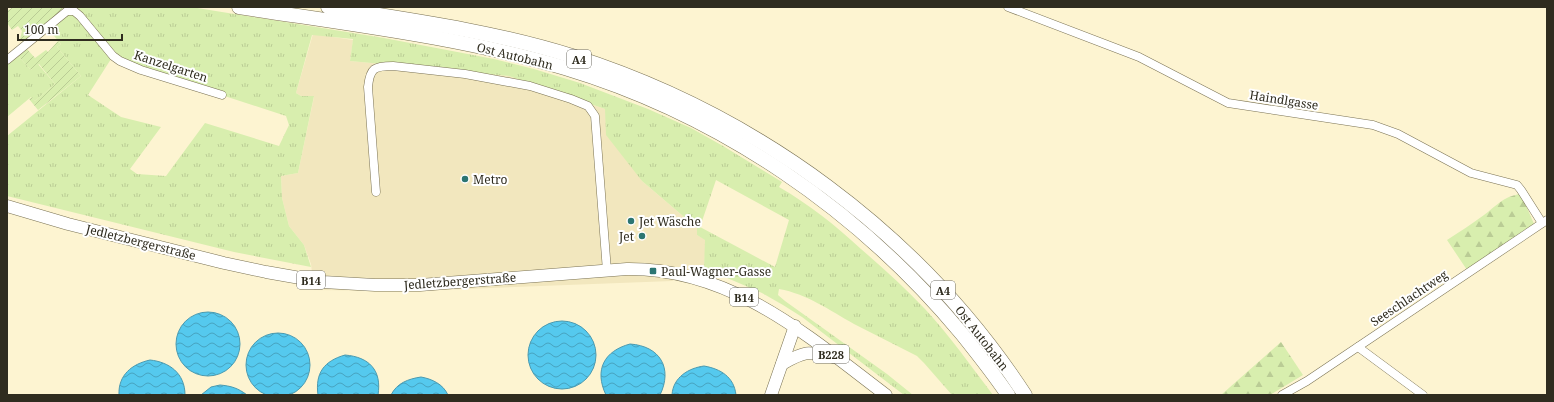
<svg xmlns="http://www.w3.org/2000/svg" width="1554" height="402" font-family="'Noto Serif',serif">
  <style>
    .built { fill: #f2e7be }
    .grass { fill: url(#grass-tufts); fill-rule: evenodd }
    .forest { fill: url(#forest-firs) }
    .garden { fill: url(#garden-furrows) }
    .water { fill: url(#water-waves); stroke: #4a9ab0 }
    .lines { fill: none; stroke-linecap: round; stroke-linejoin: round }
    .minor-casing { stroke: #7a7253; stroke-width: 9 }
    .primary-casing { stroke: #7a7253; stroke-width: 13 }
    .motorway-casing { stroke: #7a7253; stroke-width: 15 }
    .minor { stroke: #fff; stroke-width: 8 }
    .primary { stroke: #fff; stroke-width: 12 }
    .motorway { stroke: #fff; stroke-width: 14 }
    .poi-dot { fill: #2b7572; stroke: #fff; stroke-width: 1.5 }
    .labels { text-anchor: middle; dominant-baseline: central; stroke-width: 4; stroke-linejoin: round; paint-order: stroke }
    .shield { fill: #fff; stroke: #6d6b62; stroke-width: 1 }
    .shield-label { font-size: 11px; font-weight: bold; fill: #2f2c1f }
    .street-label { font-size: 12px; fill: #2f2c1f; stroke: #fff }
    .poi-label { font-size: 12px; fill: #2f2c1f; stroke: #fff; text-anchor: start }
  </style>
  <defs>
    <pattern id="grass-tufts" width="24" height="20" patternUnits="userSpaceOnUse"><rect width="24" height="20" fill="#d8eeae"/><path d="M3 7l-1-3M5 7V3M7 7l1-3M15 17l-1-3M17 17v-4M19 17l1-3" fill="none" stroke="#bacc95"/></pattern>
    <pattern id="forest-firs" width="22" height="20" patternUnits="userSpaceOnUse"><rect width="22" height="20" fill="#d8eeae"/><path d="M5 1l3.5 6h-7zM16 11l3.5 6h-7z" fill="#bacc95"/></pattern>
    <pattern id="garden-furrows" width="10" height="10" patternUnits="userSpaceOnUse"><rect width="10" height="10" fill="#d8eeae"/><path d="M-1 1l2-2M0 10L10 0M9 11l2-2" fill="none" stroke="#bacc95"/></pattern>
    <pattern id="water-waves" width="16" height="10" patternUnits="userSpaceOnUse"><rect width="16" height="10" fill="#55c9ee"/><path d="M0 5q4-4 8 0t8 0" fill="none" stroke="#47a3c0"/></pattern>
  </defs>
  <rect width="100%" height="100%" fill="#fdf4d1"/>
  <path class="built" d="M313,34l40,6 -3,21 159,15 96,33 37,72 55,47v7l9,5 -2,28 -32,13 -258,10 -100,-1 -3,-26 -7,-19 -15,-19 -7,-28 -1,-22 17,-3 16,-76 -13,-1 -5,-3z"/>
  <g class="grass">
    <path d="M70,7h121l193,31 110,21 40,10 46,14 68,26 43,19 32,18 59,36 -3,5c31,18 56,38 82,62 22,19 44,39 64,60 25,27 46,57 68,86h-41l-28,-32 -7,-7c-21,-11 -42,-21 -63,-32 -25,-14 -47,-30 -75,-35l-1,6 7,6 102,73 26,21h-9l-102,-78 -19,-12 -21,-12 -58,-25 1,-28 -8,-5v-7l-55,-47 -36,-46 -1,-26 -96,-33 -159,-15 3,-22 -41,-4 -16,58 5,3h13l-16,77 -17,3 1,22 7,28 15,19 7,22 -77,-15 -227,-56v-60l74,-60 -24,-29 4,-3 -13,-15zM111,59l175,57 3,9 -10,21 -74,-23 -39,53 -29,-2 -7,-5 31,-42 -40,-10 -33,-22zM716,180l73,40 -14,47 -75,-40z"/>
    <path d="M18,56l13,14 7,-6 17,20 -20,17 -4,-4 -24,20v-53z"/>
  </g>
  <g class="forest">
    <path d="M1519,194l6,9 9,21 -67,46 -20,-30c12,-8 25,-16 37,-25 12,-9 19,-18 35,-21z"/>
    <path d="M1281,342l22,33 -33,20h-49z"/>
  </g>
  <g class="garden">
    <path d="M13,7h56l-45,36 -4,-4 2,-8 -4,-5 -6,4 -5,-7v-12z"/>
    <path d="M58,41l3,3 -4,3 24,29 -43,34 -9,-11 3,-2 3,4 20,-17 -16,-20 -8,6 -13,-14 9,-7 8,9 11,-8 2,2z"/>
  </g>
  <g class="water">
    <circle cx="208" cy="344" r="32"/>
    <circle cx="562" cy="355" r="34"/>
    <circle cx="278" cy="365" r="32"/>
    <path d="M630,344c30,2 43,24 30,51h-54c-12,-25 -2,-44 24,-51z"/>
    <path d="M345,355c24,2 37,15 33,40h-60c-3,-22 6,-34 27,-40z"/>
    <path d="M150,360c19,2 35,13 35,35h-66c-1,-20 13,-31 31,-35z"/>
    <path d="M704,366c17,3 30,11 32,29h-64c1,-18 17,-27 32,-29z"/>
    <path d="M421,377c11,2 22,7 27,18h-57c6,-12 17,-16 30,-18z"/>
    <path d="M220,385c11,1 18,3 27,10h-46l10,-8z"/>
  </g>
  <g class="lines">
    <defs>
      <g id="minor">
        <path d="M1008,7l131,50 89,46 145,22 25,9 73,39 46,12 4,5 21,33"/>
        <path d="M7,60l60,-49h7l6,5 33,40 7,5 21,9 81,25"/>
        <path d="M376,192l-8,-105c2,-19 6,-21 25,-21l72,8 65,12 41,13 17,7 7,10 12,155"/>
        <path d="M1358,347l65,48"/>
        <path d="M1282,395l25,-14 240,-161"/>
      </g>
      <g id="primary">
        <path d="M7,206l61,18 156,39 42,9 57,10 52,3h45l207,-16c105,-1 181,67 259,126"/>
        <path d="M782,364c23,-13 25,-13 51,-7"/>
        <path d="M771,395l24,-69"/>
      </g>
      <g id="motorway">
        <path d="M239,7c109,17 221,30 326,61 156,47 294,142 397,266 16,20 32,40 46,61"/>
        <path d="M328,7c82,13 164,24 244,49 183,58 347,177 453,339"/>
      </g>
    </defs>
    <use href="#minor" class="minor-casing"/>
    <use href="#primary" class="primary-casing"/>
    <use href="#motorway" class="motorway-casing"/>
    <use href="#minor" class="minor"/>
    <use href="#primary" class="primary"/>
    <use href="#motorway" class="motorway"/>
  </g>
  <g class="poi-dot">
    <circle cx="465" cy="179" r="4"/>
    <circle cx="631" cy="221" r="4"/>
    <circle cx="642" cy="236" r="4"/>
    <rect x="649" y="267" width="8" height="8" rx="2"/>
  </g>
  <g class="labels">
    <g class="shield">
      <rect x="567" y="50" width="24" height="18" rx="3"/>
      <rect x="297" y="271" width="28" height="18" rx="3"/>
      <rect x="931" y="281" width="24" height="18" rx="3"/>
      <rect x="730" y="288" width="28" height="18" rx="3"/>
      <rect x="813" y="345" width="36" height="18" rx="3"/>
    </g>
    <g class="shield-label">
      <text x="579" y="59">A4</text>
      <text x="311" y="280">B14</text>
      <text x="943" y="290">A4</text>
      <text x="744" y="297">B14</text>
      <text x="831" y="354">B228</text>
    </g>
    <g class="street-label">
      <text transform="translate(515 56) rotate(14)">Ost Autobahn</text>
      <text transform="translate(171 66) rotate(18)">Kanzelgarten</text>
      <text transform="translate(1284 100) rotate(9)">Haindlgasse</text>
      <text transform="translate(141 242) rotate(14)">Jedletzbergerstraße</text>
      <text transform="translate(460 281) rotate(-4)">Jedletzbergerstraße</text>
      <text transform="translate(1409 298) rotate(-34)">Seeschlachtweg</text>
      <text transform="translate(982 338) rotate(52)">Ost Autobahn</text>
    </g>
    <g class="poi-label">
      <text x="473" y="179">Metro</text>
      <text x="639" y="221">Jet Wäsche</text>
      <text x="634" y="236" text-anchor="end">Jet</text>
      <text x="661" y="271">Paul-Wagner-Gasse</text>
    </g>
  </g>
  <rect width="1554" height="402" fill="none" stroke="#2f2c1f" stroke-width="16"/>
  <path d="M18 34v6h104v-6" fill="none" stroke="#2f2c1f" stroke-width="2"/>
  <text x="24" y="34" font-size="12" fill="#2f2c1f" stroke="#ffffff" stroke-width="3" paint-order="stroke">100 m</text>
</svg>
